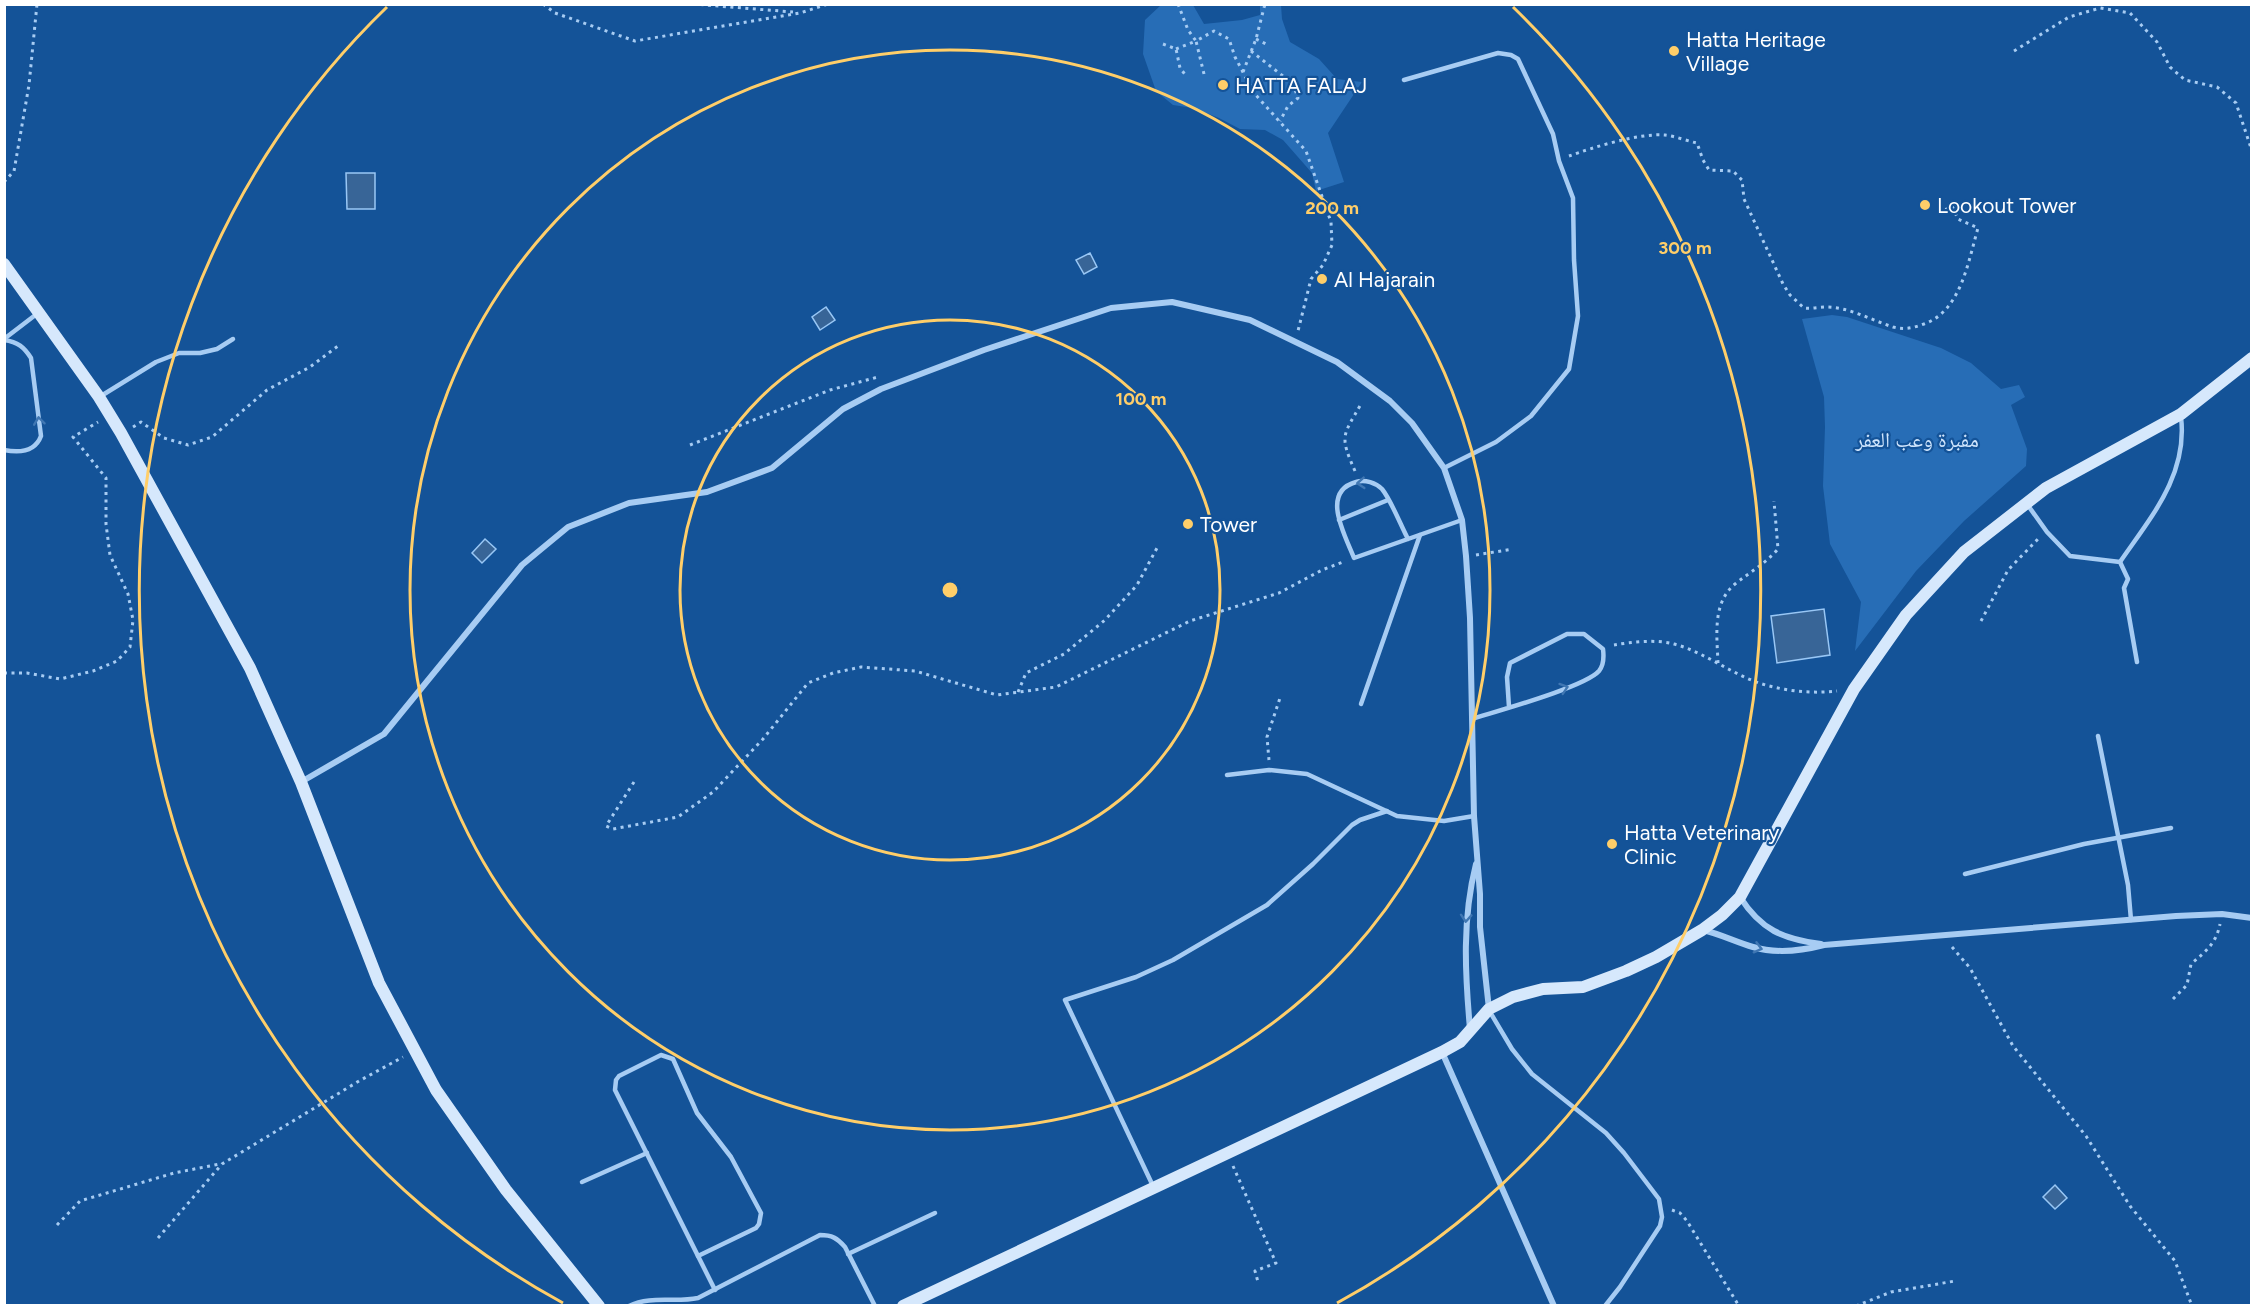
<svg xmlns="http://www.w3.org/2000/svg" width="2256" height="1310" font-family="Figtree,'Noto Naskh Arabic',sans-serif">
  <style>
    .green { fill: #276db6 }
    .water { fill: #386597; stroke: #99c7f5; stroke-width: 1.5 }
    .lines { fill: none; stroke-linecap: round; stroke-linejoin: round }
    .path { stroke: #a7ccf3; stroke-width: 3; stroke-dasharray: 3 4.5; stroke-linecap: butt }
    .service { stroke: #a7ccf3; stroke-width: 4.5 }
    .minor { stroke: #a7ccf3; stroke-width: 6 }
    .secondary { stroke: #d6e8fc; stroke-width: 12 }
    .oneway { stroke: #4077b3 }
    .ring { fill: none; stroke: #ffce69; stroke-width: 3 }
    .poi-dot { fill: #ffce69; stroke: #145398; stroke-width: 2 }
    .labels { text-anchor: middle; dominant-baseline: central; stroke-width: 4.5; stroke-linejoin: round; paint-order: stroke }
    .poi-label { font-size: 21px; fill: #fff; stroke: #145398; text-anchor: start }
    .park-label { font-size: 21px; fill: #cfe5fd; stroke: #145398 }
    .centre { fill: #ffce69; stroke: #145398; stroke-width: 3 }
    .ring-label { font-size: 18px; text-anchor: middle; font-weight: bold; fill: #ffce69; stroke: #145398; stroke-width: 4.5; stroke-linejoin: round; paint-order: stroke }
  </style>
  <rect width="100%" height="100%" fill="#145398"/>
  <g class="green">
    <path d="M1161,5h32l11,19 38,-4 18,-5v-10h21l1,14 8,23 29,17 18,20 25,3 -34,51 16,49 -28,9 -4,-18 -29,-33 -18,-10 -25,-1 -21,-11 -26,-10 -20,-3 -17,-14 -13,-37 2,-34z"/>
    <path d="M1832,315l15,2 94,31 30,15 30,26 18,-4 6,12 -14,8 16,44 -1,17 -62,55 -48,50 -61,80 6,-49 -31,-58 -7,-58 2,-59 -1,-30 -22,-78z"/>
  </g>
  <g class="water">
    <path d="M346,173h29v36h-28z"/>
    <path d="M1090,253l7,14 -13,7 -8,-14z"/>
    <path d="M826,307l9,13 -15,10 -8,-13z"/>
    <path d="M485,539l11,10 -14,14 -10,-10z"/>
    <path d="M1824,609l6,46 -53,8 -6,-47z"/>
    <path d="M2055,1185l12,13 -12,11 -12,-12z"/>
  </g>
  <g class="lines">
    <g class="path">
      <path d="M543,4l12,9 80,28 165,-28 28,-9"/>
      <path d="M693,4l100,8"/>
      <path d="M1178,4l10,26 8,11 18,-10 15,8 6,18 19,36 52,58 25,71 1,23 -9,20 -12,14 -13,52"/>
      <path d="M1256,39l10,5"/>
      <path d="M1163,44l13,5 4,19 7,9"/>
      <path d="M1176,49l20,-8 8,33"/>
      <path d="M1251,51l42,33 5,14 -10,8 -8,15"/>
      <path d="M2014,51l55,-34 31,-9 30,5 27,29 13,25 15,13 32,7 19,16 16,48"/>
      <path d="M1243,72l13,-33 9,-35"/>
      <path d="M1569,156c25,-9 70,-23 96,-21 10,1 22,6 32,8l6,17 6,10 24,1 9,9 2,19 39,85 7,11 14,13c8,1 15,-1 22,-1 23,0 45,13 67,20 11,3 20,1 31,-3 37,-13 44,-62 54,-96l-20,-9 -6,-13 -16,9"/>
      <path d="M4,182l10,-11 15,-86 8,-81"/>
      <path d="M133,427l8,-5 23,16 24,7 24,-8 55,-47 43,-23 28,-21"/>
      <path d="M690,445l140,-55 48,-13"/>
      <path d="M1355,471c-16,-36 -12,-35 6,-67"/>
      <path d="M1476,555l37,-6"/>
      <path d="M1981,621l27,-51 30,-31"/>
      <path d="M1614,645c18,-3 41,-6 60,-1 30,8 56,29 85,39 25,8 52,11 78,8"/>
      <path d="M1718,663c-1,-27 -6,-60 17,-79 15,-12 30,-20 43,-35l-4,-48"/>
      <path d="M4,673h23l33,6 33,-8 24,-10 13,-14 3,-27 -5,-26 -18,-39 -4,-31v-46l-33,-41 25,-15"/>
      <path d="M1018,692l8,-19 38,-19 41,-34 32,-35 20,-37"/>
      <path d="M1269,760l-2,-23 14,-42"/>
      <path d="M634,782l-28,44 7,3 65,-12 35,-25 50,-53 45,-56 25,-10 28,-6 54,4 82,24 59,-8 134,-66 89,-28 43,-23 21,-8"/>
      <path d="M1952,947l18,21 43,78 73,90 44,70 45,55 17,45"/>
      <path d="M2173,999l14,-14 4,-21c14,-12 25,-20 29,-40"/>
      <path d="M1233,1166l43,97 -21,8 3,11"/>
      <path d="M1672,1210l8,3 7,8 52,85"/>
      <path d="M57,1225l23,-24 94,-28 46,-9"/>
      <path d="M158,1238l64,-74 137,-83 44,-24"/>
      <path d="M1856,1306l35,-14 64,-11"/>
    </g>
    <g class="service">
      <path d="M1404,80l94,-27 13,2 7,4 35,75 6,27 14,37 1,62 4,56 -9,53 -38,47 -35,26 -52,26"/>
      <path d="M4,339l34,-26"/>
      <path d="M4,340c14,2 20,7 27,18l10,78c-6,16 -22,17 -37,14"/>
      <path d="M101,396l55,-34 23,-9h21l17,-4 16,-10"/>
      <path d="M2027,504l20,28 23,24 50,6 8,17 -4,9 13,74"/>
      <path d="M1339,520l49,-20"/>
      <path d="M1408,539c-7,-13 -17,-39 -26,-50 -6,-6 -17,-10 -26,-7 -36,10 -11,53 -2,76 36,-13 72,-25 108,-38"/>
      <path d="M2120,562c31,-45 68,-87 61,-145"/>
      <path d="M1361,704l59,-169"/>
      <path d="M1472,719c25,-8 113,-32 127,-48 5,-6 5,-14 4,-22l-19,-15h-17l-57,29 -3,14 2,30"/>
      <path d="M2098,736l30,149 3,35"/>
      <path d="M1227,775l42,-5 38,4 90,42 47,5 30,-5"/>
      <path d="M1965,874l119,-30 87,-16"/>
      <path d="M1490,1012l22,37 20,25 74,59 18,20 35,46 3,18 -2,9 -40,61 -15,19"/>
      <path d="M661,1055l12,4 24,54 34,44 30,56 -2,11 -3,4 -58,28 -83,-166 1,-10 3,-4z"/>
      <path d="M582,1182l65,-29"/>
      <path d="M1153,1186l-88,-186 71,-23 37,-17 94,-55 46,-41 39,-39 8,-5 27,-9"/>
      <path d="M848,1254l87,-41"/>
      <path d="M698,1256l17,34"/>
      <path d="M629,1306c22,-11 46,-3 69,-8l122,-63c12,0 17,3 25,12l30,59"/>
    </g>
    <g class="minor">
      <path d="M301,782l83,-48 138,-169 46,-38 61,-24 78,-11 65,-24 71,-59 38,-20 103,-39 127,-42 61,-6 78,18 87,42 53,39 22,22 32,45 18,52 4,36 4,62 4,198 6,78v33l9,82"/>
      <path d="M1740,897c21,33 43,42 81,47"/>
      <path d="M1703,930c17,4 33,12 50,17 24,7 48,4 71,-2l352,-29 46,-2 30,4"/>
      <path d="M1470,1029c-5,-56 -8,-110 6,-165"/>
      <path d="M1442,1052l112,254"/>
    </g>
    <g class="secondary">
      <path d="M4,264l95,133 22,36 129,235 51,114 78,201 57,107 70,100 93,116"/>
      <path d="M903,1306l539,-254 18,-10 29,-33 24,-12 30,-8 40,-2 43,-16 30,-14 46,-27 20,-15 18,-18 114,-208 52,-74 58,-63 82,-64 135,-74 71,-56"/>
    </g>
  </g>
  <defs><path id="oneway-chevron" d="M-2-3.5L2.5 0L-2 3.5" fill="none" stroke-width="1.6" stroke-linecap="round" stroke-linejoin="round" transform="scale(1.5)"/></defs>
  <g class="oneway">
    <use href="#oneway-chevron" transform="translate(39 421) rotate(-97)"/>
    <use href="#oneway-chevron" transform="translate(1361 483) rotate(176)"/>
    <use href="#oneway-chevron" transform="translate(1564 688) rotate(-18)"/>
    <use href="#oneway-chevron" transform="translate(1466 918) rotate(94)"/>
    <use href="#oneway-chevron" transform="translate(1758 948) rotate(15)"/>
  </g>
  <g class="ring">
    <circle cx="950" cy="590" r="270"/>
    <circle cx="950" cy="590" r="540"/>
    <path d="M563 1303A811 811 0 0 1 387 7M1513 7A811 811 0 0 1 1337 1303"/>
  </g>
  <g class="poi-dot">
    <circle cx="1674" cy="51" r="6"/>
    <circle cx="1223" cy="85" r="6"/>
    <circle cx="1925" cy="205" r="6"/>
    <circle cx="1322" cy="279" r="6"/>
    <circle cx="1188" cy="524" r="6"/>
    <circle cx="1612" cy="844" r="6"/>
  </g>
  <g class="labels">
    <g class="poi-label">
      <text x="1686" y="39">Hatta Heritage<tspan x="1686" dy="24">Village</tspan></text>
      <text x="1235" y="85">HATTA FALAJ</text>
      <text x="1937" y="205">Lookout Tower</text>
      <text x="1334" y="279">Al Hajarain</text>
      <text x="1200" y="524">Tower</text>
      <text x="1624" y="832">Hatta Veterinary<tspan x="1624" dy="24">Clinic</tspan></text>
    </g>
    <g class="park-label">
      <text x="1917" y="439">مفبرة وعب العفر</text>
    </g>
  </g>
  <circle cx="950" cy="590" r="9" class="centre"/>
  <g class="ring-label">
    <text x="1332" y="214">200 m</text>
    <text x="1685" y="254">300 m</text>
    <text x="1141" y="405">100 m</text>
  </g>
  <rect width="2256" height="1310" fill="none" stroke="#ffffff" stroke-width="12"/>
</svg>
